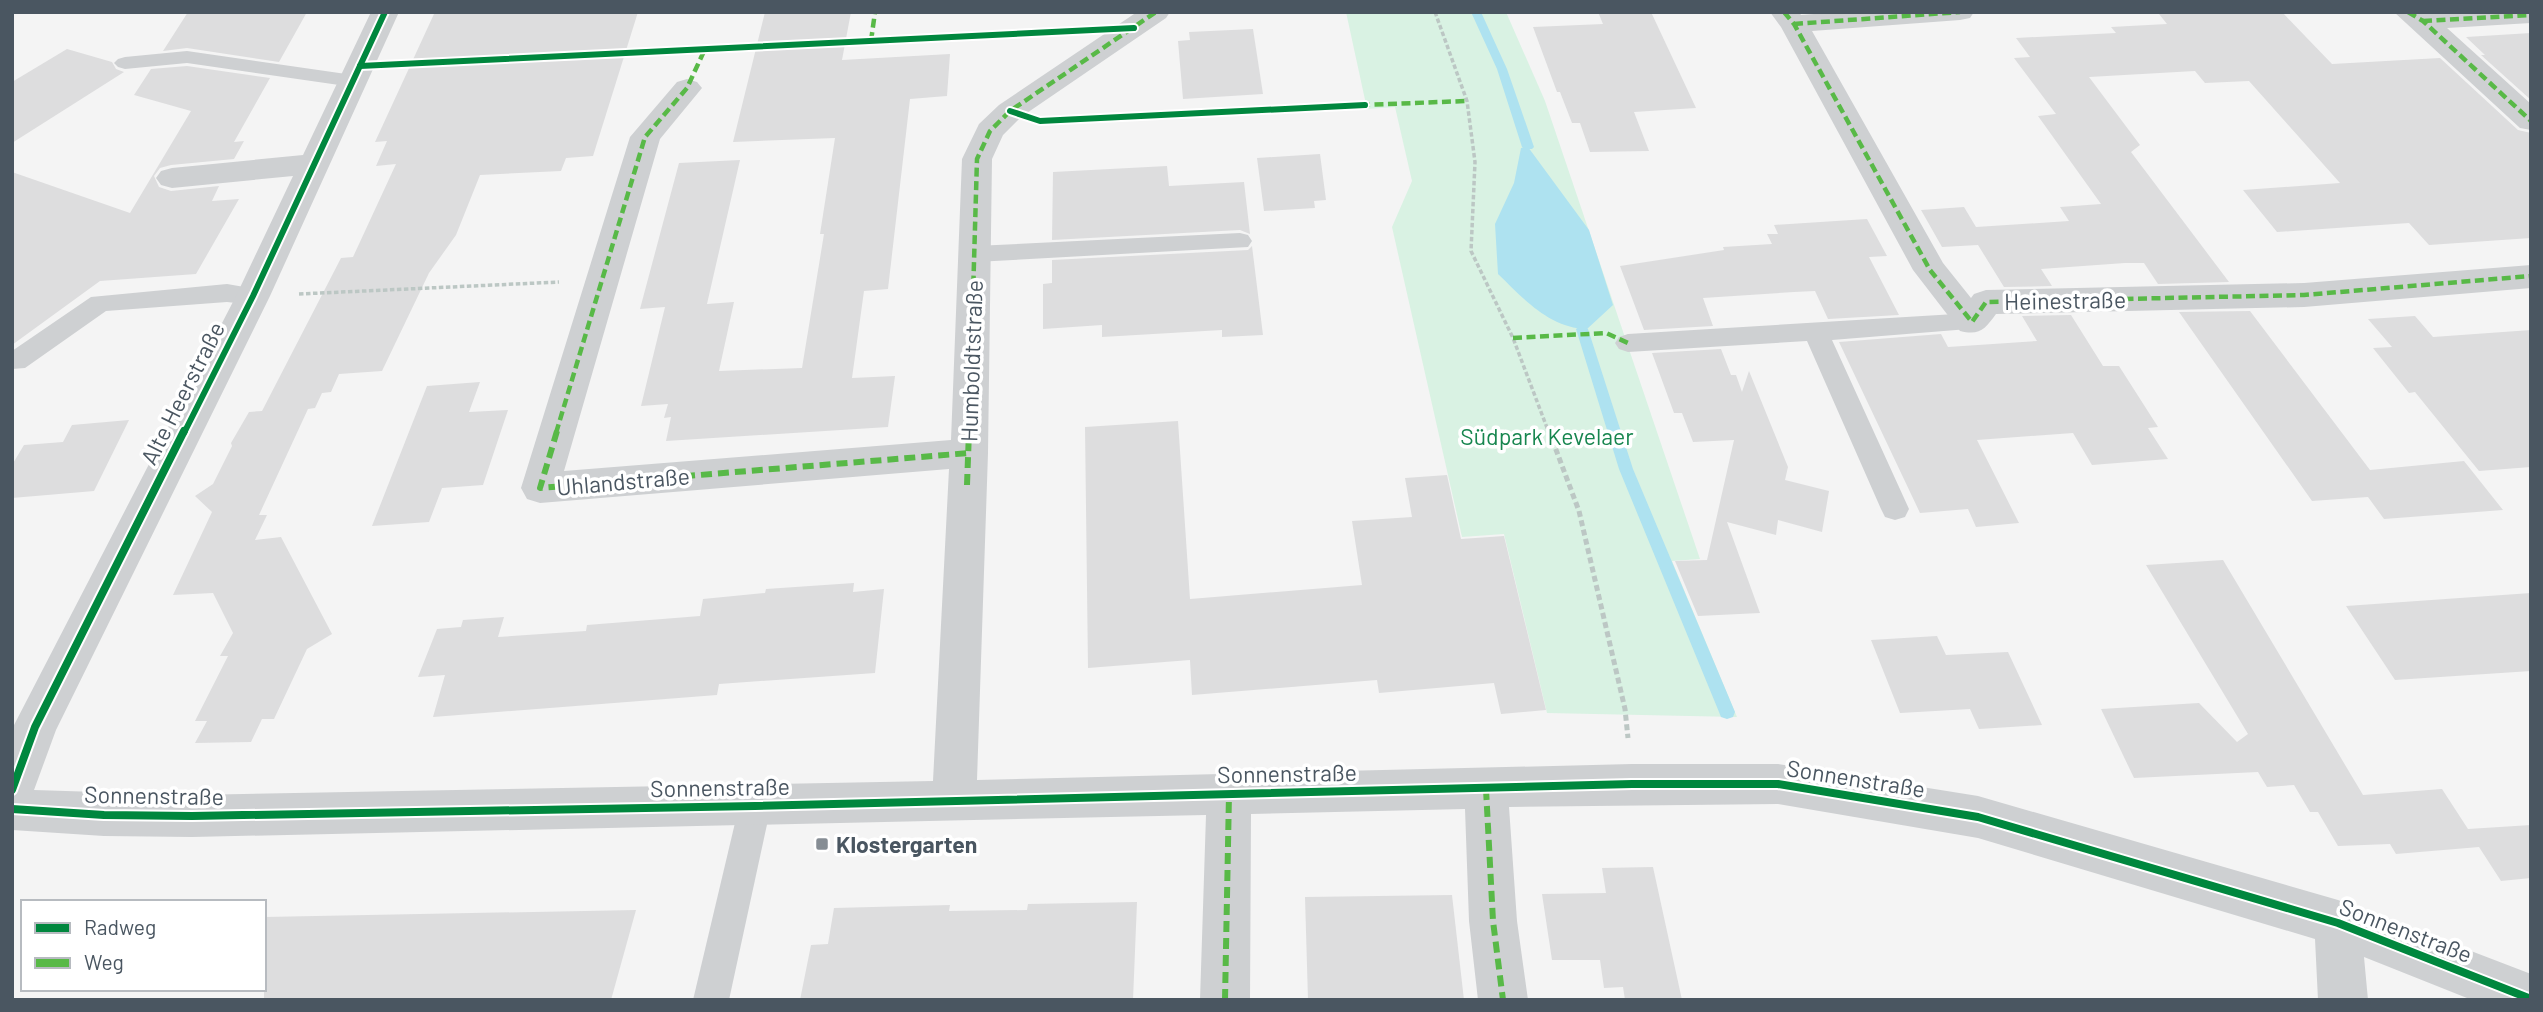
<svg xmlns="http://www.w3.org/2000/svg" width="2543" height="1012" font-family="Barlow,sans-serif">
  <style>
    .green { fill: #d9f2e3 }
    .water { fill: #aee2f0 }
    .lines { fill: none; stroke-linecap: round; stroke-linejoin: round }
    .stream { fill: #aee2f0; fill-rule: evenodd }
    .building { fill: #ddddde }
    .path-far1 { stroke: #bcc7c4; stroke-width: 3.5; stroke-dasharray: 4.5 2.5; stroke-linecap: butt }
    .path { stroke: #bcc7c4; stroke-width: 5; stroke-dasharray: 6 3.5; stroke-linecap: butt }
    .lane { fill: #ced0d2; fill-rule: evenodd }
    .street { fill: #ced0d2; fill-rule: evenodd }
    .quiet-far1 { stroke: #58b947; stroke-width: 4.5; stroke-dasharray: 9 4.5; stroke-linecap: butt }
    .quiet { stroke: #58b947; stroke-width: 6; stroke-dasharray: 11 6; stroke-linecap: butt }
    .cycleway-far1-casing { stroke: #fff; stroke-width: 10 }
    .cycleway-casing { stroke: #fff; stroke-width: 12 }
    .cycleway-far1 { stroke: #00873e; stroke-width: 6 }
    .cycleway { stroke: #00873e; stroke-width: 8 }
    .poi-dot { fill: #868d94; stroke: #fff; stroke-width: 2.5 }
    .labels { text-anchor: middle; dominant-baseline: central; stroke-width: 7; stroke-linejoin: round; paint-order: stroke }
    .street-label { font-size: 23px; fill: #4a5661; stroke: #fff }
    .park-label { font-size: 23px; fill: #17864f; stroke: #fff }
    .poi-label { font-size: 23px; font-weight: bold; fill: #4a5661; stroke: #fff; text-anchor: start }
  </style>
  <rect width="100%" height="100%" fill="#f4f4f4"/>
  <path class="green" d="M1346,12h160l39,89 155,458 -28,2 65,156 -190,-4 -43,-179 -42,3 -70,-310 20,-46 -17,-74 -28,2z"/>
  <path class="water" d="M1528,147l61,83 24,75 -26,24c-38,-1 -64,-31 -89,-55l-3,-50 19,-41 7,-35z"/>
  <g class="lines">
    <g class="stream">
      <path d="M1471,12h10l26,57 27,78 -2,2h-8l-2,-2 -25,-78z"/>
      <path d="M1582,325l6,4 45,140 102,243 -2,5 -6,2 -6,-2 -2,-5 -100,-243 -43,-140z"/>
    </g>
  </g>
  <g class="building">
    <path d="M188,12h119l-28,50 -92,-14 -24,3z"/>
    <path d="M472,12h166l-45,144 -27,2 -5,13 -81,4 -24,60 -27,38 -47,98 -43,3 -8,18 -9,1 -7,15 -7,1 -49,106h8l-12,25 26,-3 51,97 -25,15 -33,70h-12l-11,23 -56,1 12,-22h-12l33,-65h-8l13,-23 -20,-40 -40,2 39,-83 -17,-16 18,-12 19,-38 -1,-3 18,-31 13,-1 79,-153 12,-1 43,-93 -20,2 11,-25 -12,1 59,-128z"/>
    <path d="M765,12h86l-9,48 108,-6 -3,42 -37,3 -22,190 -24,2 -12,87 43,-2 -7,51 -222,14 5,-24 -7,1 4,-14 -27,2 24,-99 -25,2 39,-146 61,-3 -33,144 27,-2 -15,69 83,-3 22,-134h-4l15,-96 -102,4z"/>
    <path d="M1598,12h53l45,96 -62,4 15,39 -59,1 -10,-29h-8l-12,-31h-3l-24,-65 70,-3z"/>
    <path d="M2202,12h80l50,52 108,-6 78,72 13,3v105l-102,7 -20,-22 -132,9 -34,-42 97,-7 -91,-102 -44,2 -10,-12 -106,6 51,68 -9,7 98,130 -71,2 -14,-21h-19l-84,6 11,17 -48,1 -26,-42 -36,2 -21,-37 43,-3 12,20 93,-6 -9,-14 41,-3 -63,-88 18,-2 -42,-56 16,-1 -14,-19 100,-5 -5,-6 56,-3 -8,-10z"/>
    <path d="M1253,29l10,65 -80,5 -5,-58 12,-1 -1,-8z"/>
    <path d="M2531,33v67l-50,-45h4l-19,-18z"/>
    <path d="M67,49l45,13 4,7 8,3 -112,71v-61z"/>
    <path d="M187,66l83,12 -36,64 10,-1 -10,18 -63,6 -11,3 -6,8 5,11 12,4 48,-5 -7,15 27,-2 -43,75 -96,7 -88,64v-173l118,41 61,-102 -57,-16 17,-26z"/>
    <path d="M1320,154l6,46 -12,1 1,7 -51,3 -7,-53z"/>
    <path d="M1167,166l2,20 75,-4 6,52 -10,-4 -188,10 1,-68z"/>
    <path d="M1867,219l20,37 -18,1 30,58 -71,4 -13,-28 -21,1 -91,6 10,28 -69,4 -24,-64 104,-16 -1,-3 49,-3 -5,-10h11l-4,-9z"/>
    <path d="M1252,246l11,89 -41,2v-7l-120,7v-12l-59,4v-45l9,-1v-23l196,-10z"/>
    <path d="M2250,311l120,159 94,-9 39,49 -119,9 -16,-22 -56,4 -133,-189z"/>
    <path d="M2071,315l32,51h16l39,61 -10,1 20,31 -76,6 -19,-32 -96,7 42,83 -43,4 -8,-18 -48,4 -81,-171 102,-8 7,13 89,-6 -15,-25z"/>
    <path d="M2415,316l18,21 98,-7v137l-52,4 -64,-79 -6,1 -36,-45 19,-1 -24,-28z"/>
    <path d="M1721,349l10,26h5l6,17 7,-21 39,96 -3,13 44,11 -7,41 -44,-12 -2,15 -49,-13 33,91 -62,3 -23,-55 32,-1 27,-120 -41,2 -11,-29h-8l-22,-60z"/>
    <path d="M480,382l-11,30 39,-2 -25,75 -41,3 -13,34 -57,4 55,-140z"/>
    <path d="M129,420l-35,71 -82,7v-33l12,-20 39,-3 9,-17z"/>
    <path d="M1178,421l12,178 172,-14 -10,-64 60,-4 -7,-39 42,-3 14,64 43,-3 42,174 -45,4 -7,-31 -115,10 -2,-13 -185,15 -2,-35 -102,8 -3,-241z"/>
    <path d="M2223,560l140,235 79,-6 26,40 63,-4v53l-30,3 -22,-34 -83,7 -6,-10 -52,2 -20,-34h-8l-16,-27 -27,2 -9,-15 -124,6 -33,-69 98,-6 38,39 11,-8 -102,-169z"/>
    <path d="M854,583l-1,9 31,-3 -9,84 -156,11 -2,11 -284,22 12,-42 -27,2 19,-48 24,-2 2,-7 41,-3 -6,20 88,-6 1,-6 113,-9 3,-17 62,-6 1,-4z"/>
    <path d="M2531,593v78l-121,8 -15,1 -49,-74z"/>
    <path d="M1937,636l9,19 62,-3 34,73 -63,4 -9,-20 -70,4 -29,-73z"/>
    <path d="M1653,867l29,133h-57l-2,-13 -19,1 -4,-28h-48l-10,-66 64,-1 -4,-25z"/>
    <path d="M1452,895l12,105h-156l-3,-103z"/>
    <path d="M1137,902l-4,98h-333l11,-55 17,-1 6,-36 116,-3 -1,6 78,-1 1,-6z"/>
    <path d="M636,910l-25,90h-347v-83z"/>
  </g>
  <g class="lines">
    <g class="path-far1">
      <path d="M1435,12l32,89 8,61 -4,89 42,87 36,95"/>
      <path d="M299,294l260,-12"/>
    </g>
    <path class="path" d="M1549,431l30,80 46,198 3,29"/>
    <g class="lane">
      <path d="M187,51l166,24 8,1 3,5 -3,5 -8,1 -166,-24 -62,6 -7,-2 -4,-4 4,-4 7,-2z"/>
      <path d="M1240,233l8,2 4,6 -4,6 -273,15 -8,-2 -4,-6 4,-6 8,-2z"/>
      <path d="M227,284l35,6 3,6 -3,6 -9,3 -26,-3 -121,9 -81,57 -13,1v-18l79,-54z"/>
      <path d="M1972,313l9,3 4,6 -4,6 -149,12 77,169 -4,8 -10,3 -10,-3 -4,-8 -74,-168 -179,11 -9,-3 -4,-6 4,-6 9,-3z"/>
      <path d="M755,791l12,4 4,11 -42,194h-36l46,-194 4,-11z"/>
    </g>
    <g class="street">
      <path d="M371,12h28l-129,284 -214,434 -22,60 158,5 741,-14 16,-312 -409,34 -13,-4 -6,-11 109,-351 47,-55 10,-3 10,3 5,6 -42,51 -96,332 387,-31 11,-281 17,-35 20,-19 138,-93h33l-4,6 -145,99 -18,18 -11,24 -4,294 -11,327 655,-16h146l200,32 360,104 193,74v26h-59l-108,-43 4,43h-50l-3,-61 -337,-101 -200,-34 -269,3 8,114 11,79h-50l-9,-79 -4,-112 -214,5 -1,186h-50l6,-185 -1014,22 -88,-1 -92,-6 1,-103 223,-431 57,-120 -121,12 -11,-3 -5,-7 5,-7 11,-3 131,-13z"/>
      <path d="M1770,12h29l2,3 39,-3h134l-4,6 -10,2 -148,11 131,232 28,35 3,-4 12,-4 318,-7 227,-18v23l-227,19 -308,7c-11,15 -16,22 -36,17l-47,-61 -132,-243z"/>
      <path d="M2394,12h137v11l-84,5 84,76v26l-11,-2z"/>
    </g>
    <g class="quiet-far1">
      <path d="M1784,12l10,12 136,246 42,52 14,-20 318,-7 227,-19"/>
      <path d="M2408,12l15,9 108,100"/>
      <path d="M2423,21l108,-6"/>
      <path d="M1794,24l166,-12"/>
      <path d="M871,41l4,-29"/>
      <path d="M1361,105l106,-4"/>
      <path d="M1513,338l93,-5 22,10"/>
      <path d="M556,433l89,-296 42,-49 18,-39"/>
      <path d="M969,433l8,-274 13,-28 20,-20 146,-99"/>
    </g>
    <g class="quiet">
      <path d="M557,431l-17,57 429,-35"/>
      <path d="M967,485l2,-54"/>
      <path d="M1486,789l7,132 10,79"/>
      <path d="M1225,1000l4,-206"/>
    </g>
    <defs>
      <g id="cycleway-far1">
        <path d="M360,66l774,-38"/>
        <path d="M1010,111l30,10 325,-16"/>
        <path d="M184,433l69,-137 132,-284"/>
      </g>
      <g id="cycleway">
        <path d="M12,790l23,-63 149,-296"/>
        <path d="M12,809l92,6 88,1 563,-10 877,-22h146l200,33 360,106 193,76"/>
      </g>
    </defs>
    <use href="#cycleway-far1" class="cycleway-far1-casing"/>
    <use href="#cycleway" class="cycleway-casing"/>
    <use href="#cycleway-far1" class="cycleway-far1"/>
    <use href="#cycleway" class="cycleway"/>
  </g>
  <rect class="poi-dot" x="815" y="837" width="14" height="14" rx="3.5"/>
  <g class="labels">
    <g class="street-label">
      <text transform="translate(2065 300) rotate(-1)">Heinestraße</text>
      <text transform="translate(971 361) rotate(-88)">Humboldtstraße</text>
      <text transform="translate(182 393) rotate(-63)">Alte Heerstraße</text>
      <text transform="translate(623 481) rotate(-5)">Uhlandstraße</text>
      <text transform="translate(1287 773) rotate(-1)">Sonnenstraße</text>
      <text transform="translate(1856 778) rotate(9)">Sonnenstraße</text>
      <text transform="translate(720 787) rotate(-1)">Sonnenstraße</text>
      <text transform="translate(154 795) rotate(1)">Sonnenstraße</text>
      <text transform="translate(2406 930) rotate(21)">Sonnenstraße</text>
    </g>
    <g class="park-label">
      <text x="1547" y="436">Südpark Kevelaer</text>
    </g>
    <g class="poi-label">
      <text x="836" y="844">Klostergarten</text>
    </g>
  </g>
  <rect width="2543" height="1012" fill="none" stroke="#4a5661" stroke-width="28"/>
  <rect x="21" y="900" width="245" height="91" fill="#ffffff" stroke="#b7bbc0" stroke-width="2"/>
  <rect x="35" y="923" width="35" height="10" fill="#00873e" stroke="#b7bbc0" stroke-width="2"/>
  <text x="84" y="935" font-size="21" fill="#4a5661">Radweg</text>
  <rect x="35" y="958" width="35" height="10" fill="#58b947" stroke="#b7bbc0" stroke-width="2"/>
  <text x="84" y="970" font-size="21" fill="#4a5661">Weg</text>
</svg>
